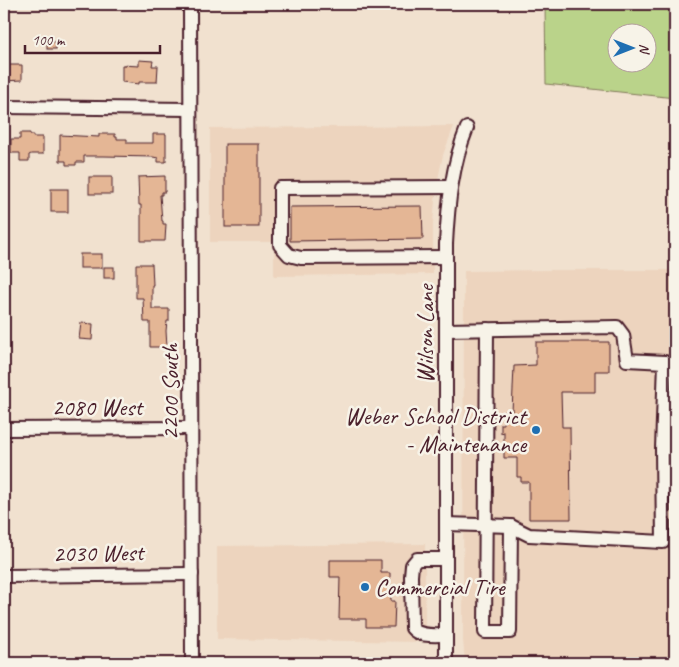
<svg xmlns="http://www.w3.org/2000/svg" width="679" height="667" font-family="Caveat,sans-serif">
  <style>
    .built { fill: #edd4be }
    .green { fill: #bad38a; stroke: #82795a; fill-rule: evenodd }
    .building { fill: #e4b695; stroke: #4a1f2b }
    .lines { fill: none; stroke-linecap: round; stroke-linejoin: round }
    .minor-casing { stroke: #4a1f2b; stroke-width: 16 }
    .minor { stroke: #f7f3e8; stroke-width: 12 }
    .poi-dot { fill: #1f6fb2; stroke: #f7f3e8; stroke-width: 2 }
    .labels { text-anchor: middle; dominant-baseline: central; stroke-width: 5; stroke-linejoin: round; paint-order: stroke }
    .street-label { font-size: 24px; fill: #4a1f2b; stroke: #f7f3e8 }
    .poi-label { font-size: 24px; fill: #4a1f2b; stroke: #f7f3e8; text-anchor: end }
  </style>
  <rect width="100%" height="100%" fill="#f1e1cf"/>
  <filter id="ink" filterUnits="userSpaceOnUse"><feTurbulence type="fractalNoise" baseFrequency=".02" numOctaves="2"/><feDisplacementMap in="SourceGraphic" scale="10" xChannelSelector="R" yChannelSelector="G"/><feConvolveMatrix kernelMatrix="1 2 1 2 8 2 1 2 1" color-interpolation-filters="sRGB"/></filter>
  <g filter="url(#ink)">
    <g class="built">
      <path d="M454,126l-11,29 -7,34 -3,35v50l-159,2v-34h-64v-114z"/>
      <path d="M556,270h119v393h-210l-2,-23 1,-369z"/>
      <path d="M425,544v98l-208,-3v-93z"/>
    </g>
    <path class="green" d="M545,4h130v94l-129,-14zM616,32h30v30h-30z"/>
    <g class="building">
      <rect x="47" y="42" width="9" height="7"/>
      <path d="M139,60l14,1 -1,5h6l-1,16h-18v2l-17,-2v-17l17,1z"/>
      <path d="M4,65h18v15l-18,1z"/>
      <path d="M20,133h10v2h3v2h10v17h-12l-2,1v6h-9v-8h-9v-14h9z"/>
      <path d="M99,134h16v3h2v2h10v4h26v-9h13v28h-8v-4l-5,-1 -49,-1h-20v6h-8v3h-10v-4h-6v-26l39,2z"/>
      <rect x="225" y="144" width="34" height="83"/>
      <path d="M165,176v16h-3v3h-2l2,26h1v3h3l-1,17h-24v-36h-2l-1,-28z"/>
      <rect x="89" y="177" width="23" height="17"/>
      <rect x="51" y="189" width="17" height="23"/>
      <path d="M422,206l1,33 -133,2v-34z"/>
      <rect x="80" y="254" width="22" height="14"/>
      <path d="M136,264h16l1,21h-1v24h17v12h-2l-1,10 1,16h-17v-25h-6l-1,-24h-7z"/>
      <rect x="104" y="267" width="10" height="11"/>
      <path d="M81,323l12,1 -1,16 -13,-1z"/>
      <path d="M536,342h73v29h-14v21h-34l1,35h8l1,92h-42v-37h-8v-5h-4v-19h-13v-26l-3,1v-9h3v-12h8l2,-46 22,-1z"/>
      <path d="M330,560h51v13h9v25h1v3h4l-1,26h-28v-8h-27l1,-42h-10z"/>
    </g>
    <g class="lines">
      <defs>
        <g id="minor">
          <path d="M190,4l2,659"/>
          <path d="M4,107l185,2"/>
          <path d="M446,257l-145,1 -12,-3 -9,-10v-57l171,-1"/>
          <path d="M487,329l-2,303h25l1,-106"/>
          <path d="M4,429l187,-1"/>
          <path d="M446,524l65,2 18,9 134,7 -1,-93 3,-87 -38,-2 -4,-25 -6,-8 -171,3"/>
          <path d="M4,576l188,-2"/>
          <path d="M445,635c-10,0 -26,2 -33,-7l-1,-52 1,-11 5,-6h28"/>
          <path d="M446,663v-419c2,-40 6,-79 21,-116"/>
        </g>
      </defs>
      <use href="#minor" class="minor-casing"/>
      <use href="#minor" class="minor"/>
    </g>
  </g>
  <g class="poi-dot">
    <circle cx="536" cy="430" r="5"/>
    <circle cx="365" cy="587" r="5"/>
  </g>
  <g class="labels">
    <g class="street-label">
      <text transform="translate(425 334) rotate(-90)">Wilson Lane</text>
      <text transform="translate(170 392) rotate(-90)">2200 South</text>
      <text x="97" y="407">2080 West</text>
      <text transform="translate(98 553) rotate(-1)">2030 West</text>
    </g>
    <g class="poi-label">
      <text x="526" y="416">Weber School District<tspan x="526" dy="28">- Maintenance</tspan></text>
      <text x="375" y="587" text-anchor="start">Commercial Tire</text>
    </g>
  </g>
  <rect width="679" height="667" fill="none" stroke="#f7f3e8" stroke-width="20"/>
  <rect x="10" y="10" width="659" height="647" fill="none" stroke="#4a1f2b" stroke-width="2" filter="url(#ink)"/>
  <g transform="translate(632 48) rotate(90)"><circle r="24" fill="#f7f3e8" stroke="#b29e9c"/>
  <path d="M0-4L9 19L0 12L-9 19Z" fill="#1f6fb2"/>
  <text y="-8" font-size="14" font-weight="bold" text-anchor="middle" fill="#4a1f2b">N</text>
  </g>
  <path d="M25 45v8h135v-8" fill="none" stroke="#4a1f2b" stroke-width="2.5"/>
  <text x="32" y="45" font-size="15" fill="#4a1f2b" stroke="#f7f3e8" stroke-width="4" paint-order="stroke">100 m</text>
</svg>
